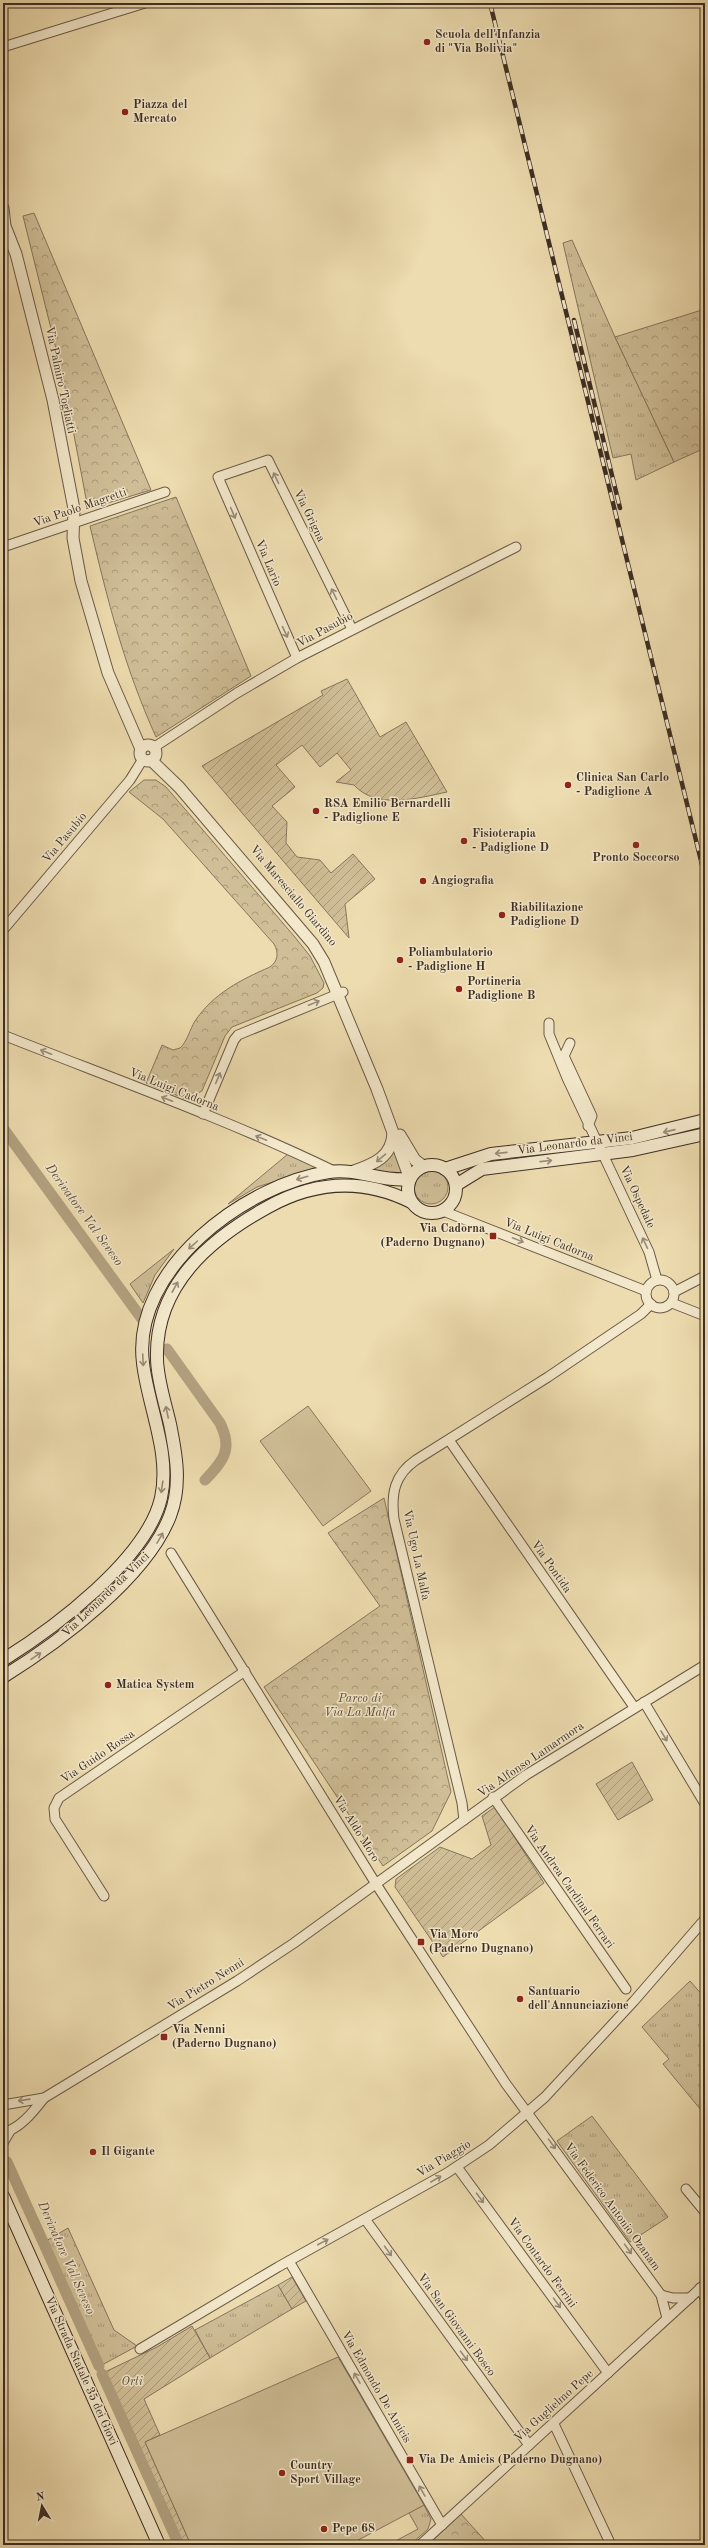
<svg xmlns="http://www.w3.org/2000/svg" width="708" height="2548" font-family="'Old Standard TT',serif">
  <style>
    .grass { fill: url(#grass-tufts); stroke: #86765e }
    .park { fill: url(#park-crowns); stroke: #86765e }
    .garden { fill: url(#garden-furrows); stroke: #86765e }
    .pitch { fill: #cfbe97; stroke: #86765e }
    .lines { fill: none; stroke-linecap: round; stroke-linejoin: round }
    .canal { stroke: #b2a180; stroke-width: 11 }
    .minor-casing { stroke: #6a5a47; stroke-width: 11 }
    .tertiary-casing { stroke: #6a5a47; stroke-width: 13 }
    .secondary-casing { stroke: #3e2e24; stroke-width: 14 }
    .minor { stroke: #f3e8cb; stroke-width: 9 }
    .tertiary { stroke: #f3e8cb; stroke-width: 11 }
    .secondary { stroke: #f3e8cb; stroke-width: 12 }
    .rail-casing { stroke: #3e2e24; stroke-width: 4.5 }
    .rail { stroke: #f3e8cb; stroke-width: 3; stroke-dasharray: 9; stroke-linecap: butt }
    .oneway { stroke: #988b78 }
    .poi-dot { fill: #8f2418; stroke: #f3e8cb; stroke-width: 1.5 }
    .labels { text-anchor: middle; dominant-baseline: central; stroke-width: 3; stroke-linejoin: round; paint-order: stroke }
    .poi-label { font-size: 12px; font-weight: bold; fill: #3e2e24; stroke: #f3e8cb; text-anchor: start }
    .street-label { font-size: 12px; fill: #3e2e24; stroke: #f3e8cb }
    .park-label { font-size: 12px; font-style: italic; fill: #5b4b3b; stroke: #f3e8cb }
    .water-label { font-size: 13px; font-style: italic; fill: #5b4b3b; stroke: #f3e8cb }
  </style>
  <defs>
    <pattern id="grass-tufts" width="24" height="20" patternUnits="userSpaceOnUse"><rect width="24" height="20" fill="#cfbe97"/><path d="M3 7l-1-3M5 7V3M7 7l1-3M15 17l-1-3M17 17v-4M19 17l1-3" fill="none" stroke="#a99b7b"/></pattern>
    <pattern id="park-crowns" width="20" height="18" patternUnits="userSpaceOnUse"><rect width="20" height="18" fill="#cfbe97"/><path d="M2 6a3 3 0 1 1 6 0M12 15a3 3 0 1 1 6 0" fill="none" stroke="#a99b7b"/></pattern>
    <pattern id="garden-furrows" width="10" height="10" patternUnits="userSpaceOnUse"><rect width="10" height="10" fill="#cfbe97"/><path d="M-1 1l2-2M0 10L10 0M9 11l2-2" fill="none" stroke="#a99b7b"/></pattern>
  </defs>
  <rect width="100%" height="100%" fill="#eddcaf"/>
  <filter id="stains"><feTurbulence type="fractalNoise" baseFrequency=".005" numOctaves="4"/><feColorMatrix values="0 0 0 0 .2 0 0 0 0 .09 0 0 0 0 .02 0 0 0 .5 -.17"/></filter>
  <radialGradient id="worn" r=".72"><stop offset=".6" stop-color="#630" stop-opacity="0"/><stop offset="1" stop-color="#630" stop-opacity=".3"/></radialGradient>
  <g class="grass">
    <path d="M572,240l43,97 59,125 -38,18 -5,-26 -18,4 -50,-215z"/>
    <path d="M394,1144l12,28 -10,2 -26,-5z"/>
    <path d="M288,1154l26,11v4l-57,18 -29,17z"/>
    <circle cx="431" cy="1187" r="17"/>
    <path d="M174,1249l-19,26 -12,28 -13,-19z"/>
    <path d="M690,1981l15,17v117l-42,-51 6,-5 -27,-32z"/>
    <path d="M592,2116l76,101 -38,25 -73,-101z"/>
    <path d="M68,2228l46,102 23,16 -35,19 -56,-124z"/>
    <path d="M278,2285l14,24 -82,49 -15,-28z"/>
    <path d="M424,2505l7,14 -3,10 -18,16h-22l30,-16 -9,-16z"/>
  </g>
  <g class="park">
    <path d="M34,213l117,277 -63,19 -25,-132 -40,-161z"/>
    <path d="M705,309v139l-31,14 -59,-125z"/>
    <path d="M176,497l75,179 -95,61c-32,-71 -48,-135 -66,-211z"/>
    <path d="M144,780h12l10,7 128,149 16,20 14,27 -1,5 -6,5 -85,34 -7,9 -23,55 -16,8 -40,-16 16,-38 11,5 7,-2c7,-6 10,-19 15,-27 18,-27 45,-41 75,-54 8,-6 9,-14 4,-23l-111,-125 -34,-27z"/>
    <path d="M384,1498l67,294 -19,39 -49,35 -119,-179 116,-81 -52,-73z"/>
    <path d="M461,2514l28,31h-61z"/>
  </g>
  <g class="garden">
    <path d="M347,679l33,58 26,-15 41,70c-28,6 -71,18 -93,-7l-18,-3 15,-12 -14,-17 -17,14 -18,-22 -26,20 19,22 -23,19 15,16 -1,21 11,14 23,3 11,13 22,-19 22,25 -30,25 4,34 -147,-172 121,-71 -2,-4z"/>
    <path d="M632,1762l21,38 -35,20 -22,-36z"/>
    <path d="M495,1807l49,76 -101,74 -48,-70 1,-8 44,-32 32,12 19,-14 -9,-29z"/>
    <path d="M292,2277l14,24 -14,8 -14,-24z"/>
    <path d="M192,2326l18,32 -66,41 16,36 -15,7 46,103h-10l-76,-173 52,-25z"/>
  </g>
  <g class="pitch">
    <path d="M308,1406l63,85 -48,35 -63,-85z"/>
    <path d="M338,2357l86,148 -75,40h-158l-46,-103z"/>
  </g>
  <g class="lines">
    <g class="canal">
      <path d="M3,1128l139,191"/>
      <path d="M167,1349l53,74c13,26 4,37 -15,57"/>
      <path d="M7,2162l92,204"/>
      <path d="M102,2374l77,171"/>
    </g>
    <defs>
      <g id="minor">
        <path d="M3,47l142,-44"/>
        <path d="M3,547l162,-55"/>
        <path d="M297,658l-79,-181 50,-17 84,169"/>
        <path d="M153,748l84,-55 60,-35 219,-111"/>
        <path d="M3,930l127,-150 13,-21"/>
        <path d="M549,1023v11l18,44 82,174 8,28"/>
        <path d="M3,1035c111,44 224,84 331,136"/>
        <path d="M570,1043l-6,13 28,60 -4,10"/>
        <path d="M203,1114l31,-74 4,-5 105,-43"/>
        <path d="M443,1211l203,80"/>
        <circle cx="660" cy="1294" r="14"/>
        <path d="M674,1292l31,-16"/>
        <path d="M672,1303l33,13"/>
        <path d="M449,1440l185,267"/>
        <path d="M171,1553l205,331 130,200 155,211 6,23"/>
        <path d="M644,1702l61,102"/>
        <path d="M493,1797l133,192"/>
        <path d="M464,1820l-2,-17 -68,-284c-3,-25 0,-44 22,-59l132,-83 93,-63 10,-10"/>
        <path d="M104,1896l-49,-77 -1,-11 5,-10 186,-127"/>
        <path d="M3,2105l41,-7"/>
        <path d="M3,2133c18,-5 30,-21 41,-35l193,-117 57,-38 232,-168 179,-110"/>
        <path d="M3,2143l7,-12"/>
        <path d="M457,2167l151,206"/>
        <path d="M686,2189l19,23"/>
        <path d="M365,2219l164,226"/>
        <path d="M289,2261l153,264"/>
        <path d="M700,2288l5,10"/>
        <path d="M661,2295l12,3h17"/>
        <path d="M140,2349l138,-82 169,-94 42,-28 56,-48 89,-96 71,-82"/>
        <path d="M554,2424l57,121"/>
        <path d="M420,2545l285,-261"/>
      </g>
      <g id="tertiary">
        <path d="M3,208l2,18 11,28 37,146 21,109 -1,29 8,43 27,92 33,76"/>
        <circle cx="148" cy="753" r="8"/>
        <path d="M151,760l28,27 134,157 11,18 53,127 33,90"/>
        <path d="M400,1135l15,25 8,6"/>
        <path d="M354,1171c20,-7 38,-14 39,-38"/>
      </g>
      <g id="secondary">
        <circle cx="432" cy="1189" r="24"/>
        <path d="M445,1169l46,-15 141,-16 73,-18"/>
        <path d="M456,1185l26,-16 151,-19 72,-16"/>
        <path d="M3,1660c51,-32 144,-101 158,-162 10,-45 -13,-91 -18,-135 -12,-94 103,-179 186,-191 28,-4 53,10 81,7"/>
        <path d="M3,1677c56,-35 143,-99 167,-161 12,-31 6,-62 0,-92 -5,-22 -13,-45 -13,-66 -2,-73 53,-119 111,-151 47,-26 95,-29 143,-5"/>
        <path d="M3,2196l156,349"/>
      </g>
    </defs>
    <use href="#minor" class="minor-casing"/>
    <use href="#tertiary" class="tertiary-casing"/>
    <use href="#secondary" class="secondary-casing"/>
    <use href="#minor" class="minor"/>
    <use href="#tertiary" class="tertiary"/>
    <use href="#secondary" class="secondary"/>
    <defs>
      <g id="rail">
        <path d="M490,3l215,874"/>
        <path d="M574,320l46,188"/>
      </g>
    </defs>
    <use href="#rail" class="rail-casing"/>
    <use href="#rail" class="rail"/>
  </g>
  <defs><path id="oneway-shaft" d="M-6 0H5M1.5-3L5.5 0L1.5 3" fill="none" stroke-width="1.6" stroke-linecap="round" stroke-linejoin="round"/></defs>
  <g class="oneway">
    <use href="#oneway-shaft" transform="translate(276 478) rotate(-116)"/>
    <use href="#oneway-shaft" transform="translate(233 513) rotate(67)"/>
    <use href="#oneway-shaft" transform="translate(334 594) rotate(-116)"/>
    <use href="#oneway-shaft" transform="translate(285 632) rotate(65)"/>
    <use href="#oneway-shaft" transform="translate(314 1003) rotate(-22)"/>
    <use href="#oneway-shaft" transform="translate(46 1052) rotate(-159)"/>
    <use href="#oneway-shaft" transform="translate(218 1078) rotate(-67)"/>
    <use href="#oneway-shaft" transform="translate(167 1099) rotate(-159)"/>
    <use href="#oneway-shaft" transform="translate(669 1131) rotate(167)"/>
    <use href="#oneway-shaft" transform="translate(261 1138) rotate(-158)"/>
    <use href="#oneway-shaft" transform="translate(501 1153) rotate(174)"/>
    <use href="#oneway-shaft" transform="translate(381 1158) rotate(140)"/>
    <use href="#oneway-shaft" transform="translate(546 1161) rotate(-6)"/>
    <use href="#oneway-shaft" transform="translate(302 1178) rotate(164)"/>
    <use href="#oneway-shaft" transform="translate(518 1240) rotate(22)"/>
    <use href="#oneway-shaft" transform="translate(645 1243) rotate(-115)"/>
    <use href="#oneway-shaft" transform="translate(193 1245) rotate(138)"/>
    <use href="#oneway-shaft" transform="translate(175 1287) rotate(-61)"/>
    <use href="#oneway-shaft" transform="translate(143 1360) rotate(87)"/>
    <use href="#oneway-shaft" transform="translate(167 1412) rotate(-102)"/>
    <use href="#oneway-shaft" transform="translate(162 1487) rotate(98)"/>
    <use href="#oneway-shaft" transform="translate(160 1538) rotate(-60)"/>
    <use href="#oneway-shaft" transform="translate(36 1656) rotate(-34)"/>
    <use href="#oneway-shaft" transform="translate(664 1736) rotate(59)"/>
    <use href="#oneway-shaft" transform="translate(24 2100) rotate(172)"/>
    <use href="#oneway-shaft" transform="translate(552 2144) rotate(54)"/>
    <use href="#oneway-shaft" transform="translate(436 2179) rotate(-30)"/>
    <use href="#oneway-shaft" transform="translate(480 2198) rotate(54)"/>
    <use href="#oneway-shaft" transform="translate(323 2242) rotate(-28)"/>
    <use href="#oneway-shaft" transform="translate(628 2249) rotate(54)"/>
    <use href="#oneway-shaft" transform="translate(388 2251) rotate(54)"/>
    <use href="#oneway-shaft" transform="translate(557 2303) rotate(54)"/>
    <use href="#oneway-shaft" transform="translate(464 2356) rotate(54)"/>
    <use href="#oneway-shaft" transform="translate(357 2378) rotate(-120)"/>
    <use href="#oneway-shaft" transform="translate(422 2491) rotate(-120)"/>
  </g>
  <g class="poi-dot">
    <circle cx="427" cy="42" r="4"/>
    <circle cx="125" cy="112" r="4"/>
    <circle cx="568" cy="785" r="4"/>
    <circle cx="316" cy="811" r="4"/>
    <circle cx="464" cy="841" r="4"/>
    <circle cx="636" cy="845" r="4"/>
    <circle cx="423" cy="881" r="4"/>
    <circle cx="502" cy="915" r="4"/>
    <circle cx="400" cy="960" r="4"/>
    <circle cx="459" cy="989" r="4"/>
    <rect x="489" y="1232" width="8" height="8" rx="2"/>
    <circle cx="108" cy="1685" r="4"/>
    <rect x="417" y="1938" width="8" height="8" rx="2"/>
    <circle cx="520" cy="1999" r="4"/>
    <rect x="160" y="2033" width="8" height="8" rx="2"/>
    <circle cx="93" cy="2152" r="4"/>
    <rect x="406" y="2456" width="8" height="8" rx="2"/>
    <circle cx="282" cy="2473" r="4"/>
    <circle cx="324" cy="2529" r="4"/>
  </g>
  <g class="labels">
    <g class="poi-label">
      <text x="435" y="35">Scuola dell'Infanzia<tspan x="435" dy="14">di "Via Bolivia"</tspan></text>
      <text x="133" y="105">Piazza del<tspan x="133" dy="14">Mercato</tspan></text>
      <text x="576" y="778">Clinica San Carlo<tspan x="576" dy="14">- Padiglione A</tspan></text>
      <text x="324" y="804">RSA Emilio Bernardelli<tspan x="324" dy="14">- Padiglione E</tspan></text>
      <text x="472" y="834">Fisioterapia<tspan x="472" dy="14">- Padiglione D</tspan></text>
      <text x="636" y="858" text-anchor="middle">Pronto Soccorso</text>
      <text x="431" y="881">Angiografia</text>
      <text x="510" y="908">Riabilitazione<tspan x="510" dy="14">Padiglione D</tspan></text>
      <text x="408" y="953">Poliambulatorio<tspan x="408" dy="14">- Padiglione H</tspan></text>
      <text x="467" y="982">Portineria<tspan x="467" dy="14">Padiglione B</tspan></text>
      <text x="485" y="1229" text-anchor="end">Via Cadorna<tspan x="485" dy="14">(Paderno Dugnano)</tspan></text>
      <text x="116" y="1685">Matica System</text>
      <text x="429" y="1935">Via Moro<tspan x="429" dy="14">(Paderno Dugnano)</tspan></text>
      <text x="528" y="1992">Santuario<tspan x="528" dy="14">dell'Annunciazione</tspan></text>
      <text x="172" y="2030">Via Nenni<tspan x="172" dy="14">(Paderno Dugnano)</tspan></text>
      <text x="101" y="2152">Il Gigante</text>
      <text x="418" y="2460">Via De Amicis (Paderno Dugnano)</text>
      <text x="290" y="2466">Country<tspan x="290" dy="14">Sport Village</tspan></text>
      <text x="332" y="2529">Pepe 68</text>
    </g>
    <g class="street-label">
      <text transform="translate(60 380) rotate(78)">Via Palmiro Togliatti</text>
      <text transform="translate(80 508) rotate(-19)">Via Paolo Magretti</text>
      <text transform="translate(309 516) rotate(64)">Via Grigna</text>
      <text transform="translate(268 563) rotate(67)">Via Lario</text>
      <text transform="translate(325 630) rotate(-28)">Via Pasubio</text>
      <text transform="translate(65 838) rotate(-50)">Via Pasubio</text>
      <text transform="translate(293 896) rotate(50)">Via Maresciallo Giardino</text>
      <text transform="translate(174 1090) rotate(22)">Via Luigi Cadorna</text>
      <text transform="translate(575 1144) rotate(-7)">Via Leonardo da Vinci</text>
      <text transform="translate(637 1197) rotate(65)">Via Ospedale</text>
      <text transform="translate(549 1240) rotate(22)">Via Luigi Cadorna</text>
      <text transform="translate(416 1555) rotate(78)">Via Ugo La Malfa</text>
      <text transform="translate(551 1567) rotate(55)">Via Pontida</text>
      <text transform="translate(106 1595) rotate(-44)">Via Leonardo da Vinci</text>
      <text transform="translate(98 1757) rotate(-34)">Via Guido Rossa</text>
      <text transform="translate(531 1760) rotate(-34)">Via Alfonso Lamarmora</text>
      <text transform="translate(356 1829) rotate(58)">Via Aldo Moro</text>
      <text transform="translate(569 1887) rotate(55)">Via Andrea Cardinal Ferrari</text>
      <text transform="translate(206 1985) rotate(-32)">Via Pietro Nenni</text>
      <text transform="translate(444 2159) rotate(-31)">Via Piaggio</text>
      <text transform="translate(612 2207) rotate(54)">Via Federico Antonio Ozanam</text>
      <text transform="translate(542 2263) rotate(54)">Via Contardo Ferrini</text>
      <text transform="translate(456 2325) rotate(54)">Via San Giovanni Bosco</text>
      <text transform="translate(81 2371) rotate(66)">Via Strada Statale 35 dei Giovi</text>
      <text transform="translate(376 2387) rotate(60)">Via Edmondo De Amicis</text>
      <text transform="translate(554 2406) rotate(-42)">Via Guglielmo Pepe</text>
    </g>
    <g class="park-label">
      <text x="360" y="1699">Parco di<tspan x="360" dy="14">Via La Malfa</tspan></text>
      <text x="132" y="2382">Orti</text>
    </g>
    <g class="water-label">
      <text transform="translate(84 1215) rotate(54)">Derivatore Val Seveso</text>
      <text transform="translate(66 2258) rotate(66)">Derivatore Val Seveso</text>
    </g>
  </g>
  <rect width="708" height="2548" fill="none" stroke="#eddcaf" stroke-width="16"/>
  <rect x="4" y="4" width="700" height="2540" fill="none" stroke="#3e2e24" stroke-width="2"/>
  <rect x="8" y="8" width="692" height="2532" fill="none" stroke="#3e2e24"/>
  <g transform="translate(42 2506) rotate(350)" stroke="#f3e8cb" stroke-width="3" paint-order="stroke">
  <path d="M0-3L7 15L0 10L-7 15Z" fill="#3e2e24"/>
  <text y="-6" font-size="11" font-weight="bold" text-anchor="middle" fill="#3e2e24">N</text>
  </g>
  <rect width="100%" height="100%" filter="url(#stains)"/>
  <rect width="100%" height="100%" fill="url(#worn)"/>
</svg>
